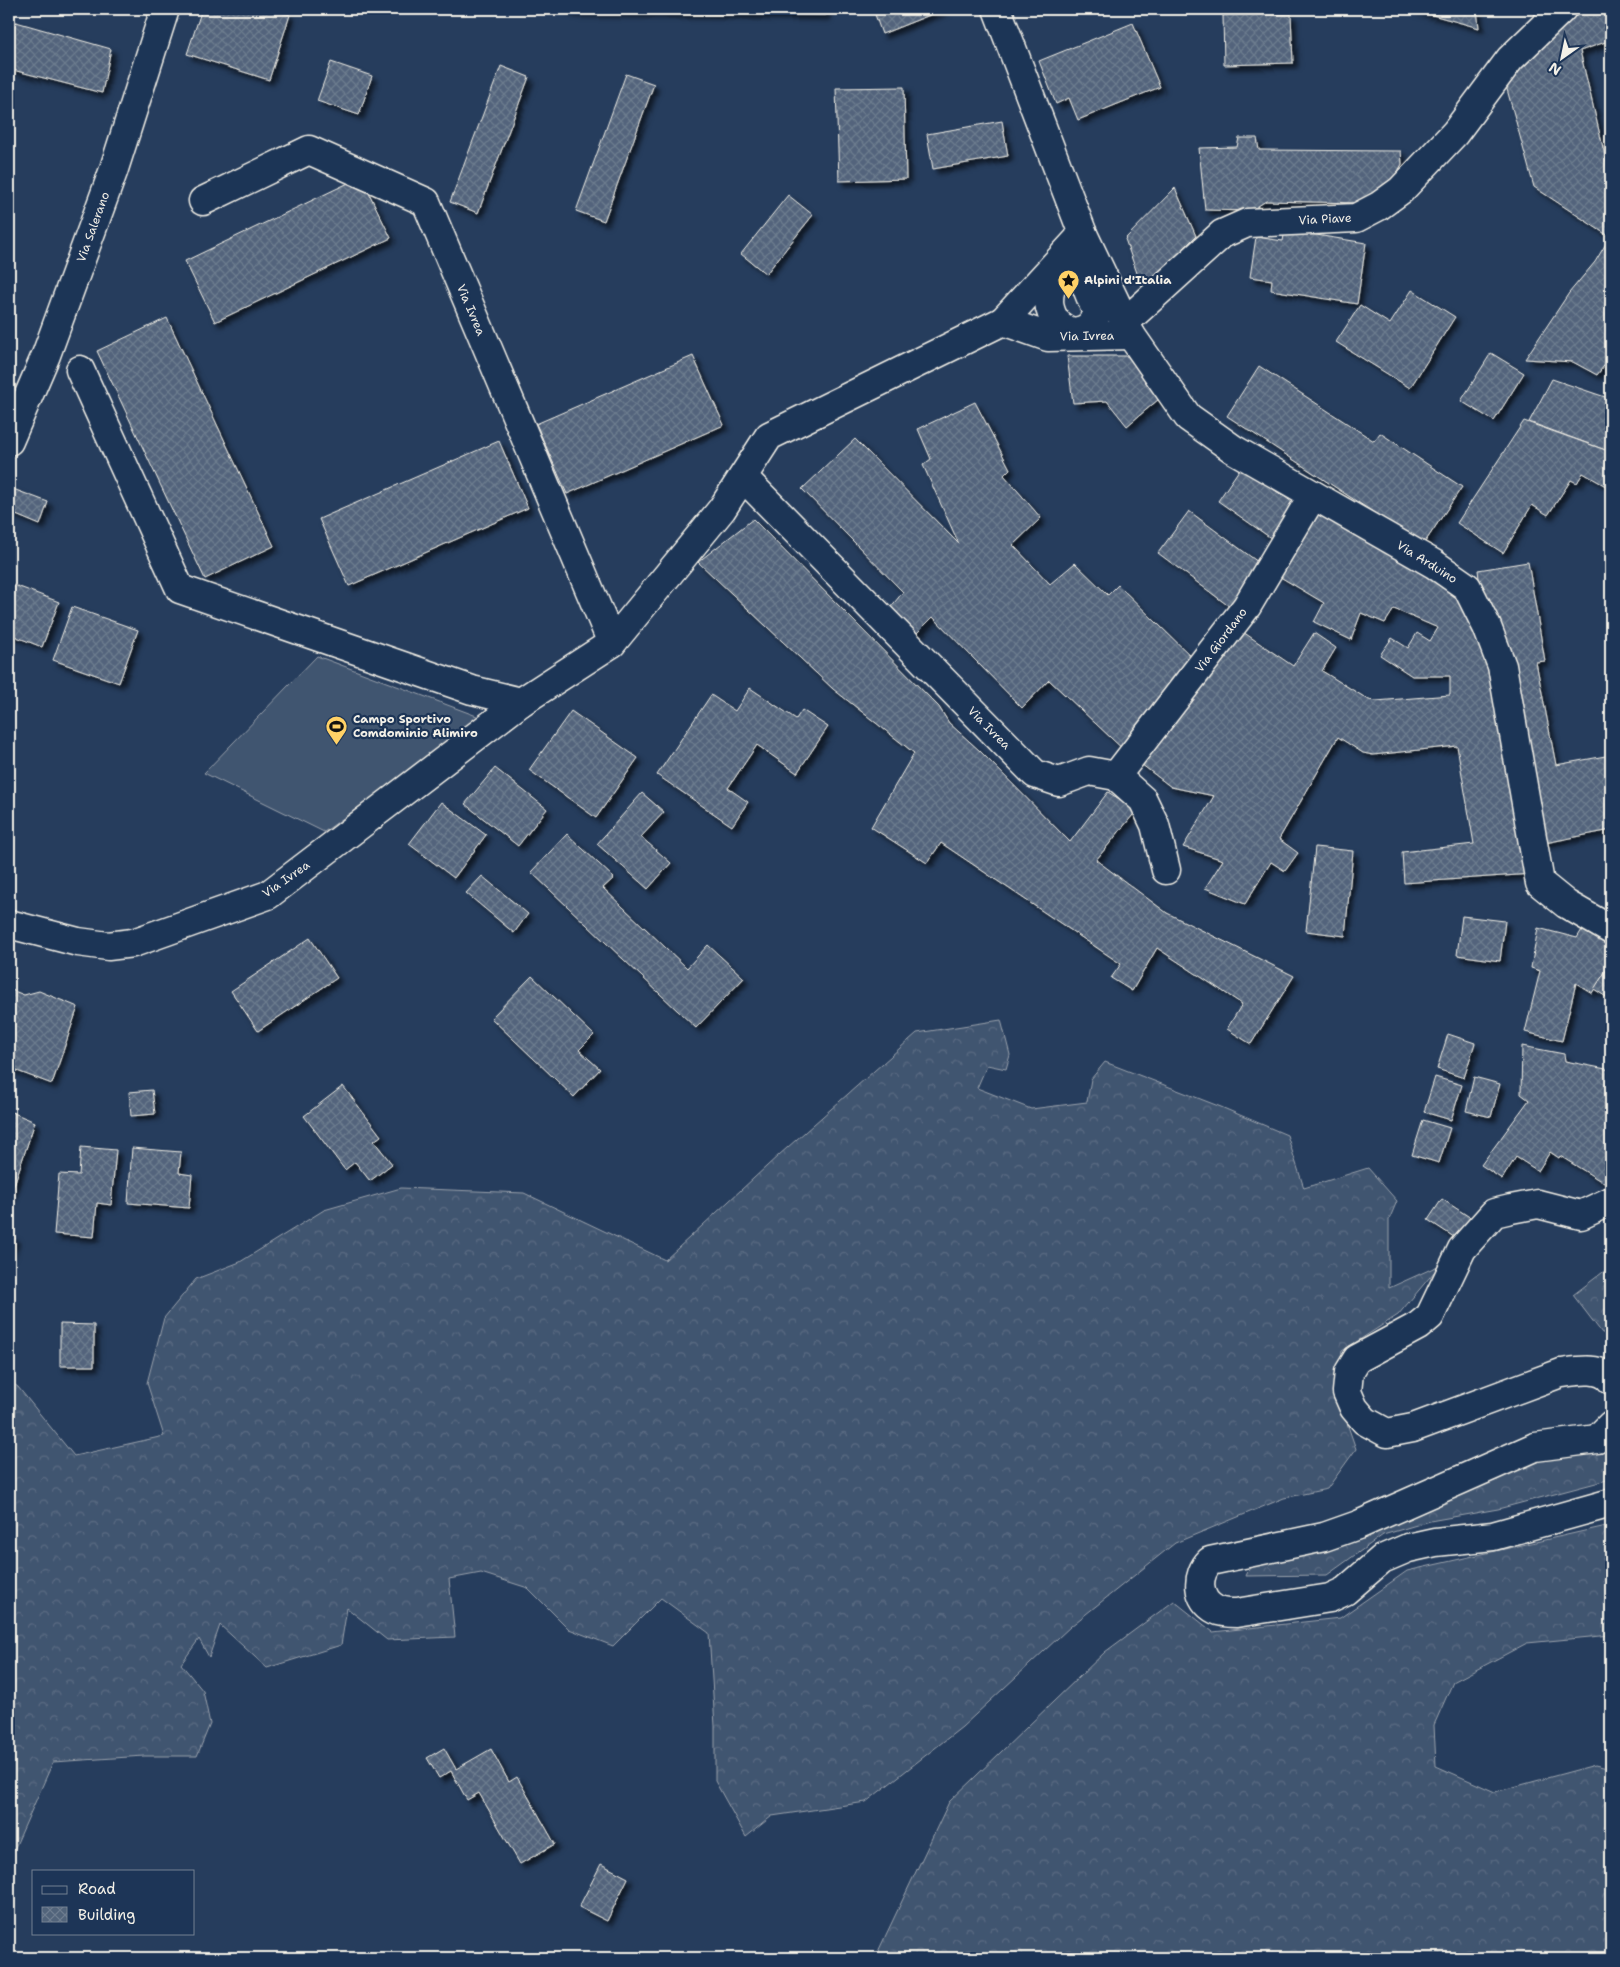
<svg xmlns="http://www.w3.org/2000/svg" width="1620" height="1967" font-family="'Shantell Sans',sans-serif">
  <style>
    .forest { fill: url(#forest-crowns); stroke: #9aa2ac }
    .garden { fill: #40546f; stroke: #9aa2ac }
    .building { fill: url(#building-cross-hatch); stroke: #f4f1e8; filter: url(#shadow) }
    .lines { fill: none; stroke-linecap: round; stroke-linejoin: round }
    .street-casing { stroke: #f4f1e8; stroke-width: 31 }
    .street { stroke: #1d3557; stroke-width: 28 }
    .labels { text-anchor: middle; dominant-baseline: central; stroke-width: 4.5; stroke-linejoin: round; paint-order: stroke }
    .street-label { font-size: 12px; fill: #f4f1e8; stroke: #1d3557 }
    .poi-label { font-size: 12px; font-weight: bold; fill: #f4f1e8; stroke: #1d3557; text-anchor: start }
  </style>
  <defs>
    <pattern id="forest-crowns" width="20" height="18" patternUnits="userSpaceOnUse" patternTransform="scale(1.25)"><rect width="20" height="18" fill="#40546f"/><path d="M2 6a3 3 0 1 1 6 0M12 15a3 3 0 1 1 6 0" fill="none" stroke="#5c6d84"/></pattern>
    <pattern id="building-cross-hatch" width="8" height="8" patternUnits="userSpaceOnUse" patternTransform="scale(1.25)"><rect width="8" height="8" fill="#52647b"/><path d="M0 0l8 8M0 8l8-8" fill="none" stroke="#6c7b8e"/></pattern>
    <filter id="shadow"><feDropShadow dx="4.5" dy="4.5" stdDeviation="2.5" flood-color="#0009"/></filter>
  </defs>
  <rect width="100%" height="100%" fill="#263d5d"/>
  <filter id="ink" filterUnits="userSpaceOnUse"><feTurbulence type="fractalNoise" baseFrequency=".02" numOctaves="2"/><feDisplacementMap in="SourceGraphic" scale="10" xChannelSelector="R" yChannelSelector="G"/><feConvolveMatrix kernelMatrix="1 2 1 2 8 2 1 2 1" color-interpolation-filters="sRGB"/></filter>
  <g filter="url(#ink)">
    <g class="forest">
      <path d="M1001,1020l9,35 -4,14 -19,-4 -10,23 54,21 56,-7 4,-23 14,-17 116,45 66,28 17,53 64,-20 29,33 -8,19v68l51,-23 -42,50 -56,36 -7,38 21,60 -29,40 -43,9 -109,45 -104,83 -109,101 -96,75 -94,14 -26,21 -31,-56v-55l-6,-93 -48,-35 -48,48 -44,-17 -41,-41 -47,-15 -32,6 6,58 -68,3 -40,-32 -6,37 -74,23 -47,-43 -11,32 -10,-18 -18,25 22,27 7,33 -13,32h-53l-91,6 -44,99v-480l9,6 56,69 90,-20 -17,-53 17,-65 32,-39 44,-17 84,-52 77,-22 123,5 141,67 114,-105 138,-122z"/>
      <path d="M1611,1266v67h-9l-29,-38z"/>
      <path d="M1611,1444v35l-113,30 -68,12 -47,14 -56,40 -81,1 7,-16 299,-109z"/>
      <path d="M1611,1525v110l-84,8 -74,39 -19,43 2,41 59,26 100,-27 16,4v189h-736l74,-156 156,-150 69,-51 39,31 127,-14 67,-47z"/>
    </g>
    <path class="garden" d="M317,656l165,62 -158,114 -120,-59z"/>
    <g class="building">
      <path d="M202,9h68l20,6 -21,65 -82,-26z"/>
      <path d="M561,9h265v6l-254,-3z"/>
      <path d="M873,9h72l-63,25z"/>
      <path d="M1411,9h66l2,19z"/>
      <path d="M1593,9h18v31l-31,11 31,130v184l-4,-3 -10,13 -24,-13 -48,-3 44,-66 26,-31 15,-25 -76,-50 -29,-105 64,-63z"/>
      <path d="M1291,14l2,49 -69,2 -1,-50z"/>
      <path d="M9,20l102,29 -9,44 -93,-24z"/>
      <path d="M1133,23l27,64 -82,33 -9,-22 -13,6 -17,-43z"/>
      <path d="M331,62l41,14 -13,39 -42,-14z"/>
      <path d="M501,66l28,11 -51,136 -28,-11z"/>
      <path d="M626,74l28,10 -50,137 -28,-10z"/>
      <path d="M904,87l2,92 -67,2 -3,-93z"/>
      <path d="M1002,121l6,35 -75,13 -6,-35z"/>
      <path d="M1239,138h18l2,12 142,1 1,13 -7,13 -22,22 -16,4 -91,-2 -16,10 -45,-1 -6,-62 38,-1z"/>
      <path d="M361,177l30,61 -176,84 -30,-61z"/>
      <path d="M1175,188l21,48 -53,54 -18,-51z"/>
      <path d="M788,195l25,20 -47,59 -25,-20z"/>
      <path d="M1285,230l81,13 -9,61 -86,-14 1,-10 -22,-3 6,-40 27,4z"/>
      <path d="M1412,290l43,27 -45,71 -74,-46 24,-37 30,19z"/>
      <path d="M167,318l107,228 -69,33 -108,-228z"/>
      <path d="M1491,353l33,20 -30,48 -33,-20z"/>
      <path d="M693,356l31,69 -157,69 -31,-70z"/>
      <path d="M1067,356h61l31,43 -32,27 -20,-25 -34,2z"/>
      <path d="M1259,366l115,75 6,-8 82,54 -39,58 -196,-129z"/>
      <path d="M1552,379l59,20v53l-82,-30z"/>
      <path d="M975,402l35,67 -6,6 37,43 -28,27 37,39 25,-21 33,32 10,-10 79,77 -71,90 -77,-72 -27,28 -89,-91 -17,17 -26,-26 13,-16 -101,-103 53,-50 104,105 -36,-79 8,-6 -13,-30z"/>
      <path d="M1524,421l87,31v37l-28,-16 -6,10 -6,-3 -23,35 -16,-10 -29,48 -46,-30z"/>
      <path d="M499,441l29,67 -179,78 -30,-67z"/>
      <path d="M1241,467l57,39 -23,35 -57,-40z"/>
      <path d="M13,489l35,13 -8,23 -31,-13v-12z"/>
      <path d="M1314,508l128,74 19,19 25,52 46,221 -128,9 -2,-31 72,-8 -17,-98 -84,9 -10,-2 -25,-16 -59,102 19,14 -13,18 -14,-9 -26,42 -40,-16 18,-28 -40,-13 31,-51 -43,-9 -34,-26 100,-133 56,38 21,-33 22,15 -14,23 47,29 7,1 74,-6v-19h-38l-32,-21 12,-17 16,10 9,-15 13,8 8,-13 -44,-19 -9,14 -24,-10 -10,27 -37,-18 10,-19 -47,-28z"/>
      <path d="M1189,511l77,57 -32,42 -76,-57z"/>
      <path d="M753,519l186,188 10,16 31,28 90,91 38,-50 29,18 -41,50 71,53 127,63 -43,68 -24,-15 15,-25 -85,-56 -25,43 -21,-13 10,-14 -180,-121 -14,20 -56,-36 43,-74 -81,-64 -135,-127z"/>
      <path d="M1528,562l17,99 -9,1 20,103 55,-10v75l-71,14 -58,-242 -4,-32z"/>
      <path d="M9,583l50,19 -17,45 -33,-13z"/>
      <path d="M72,607l66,23 -19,53 -66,-23z"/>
      <path d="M750,688l46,31 6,-9 26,17 -31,46 -40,-28 -29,43 20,14 -16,24 -75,-51 54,-80 24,16z"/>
      <path d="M571,711l67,47 -42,60 -67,-48z"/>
      <path d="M495,768l52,41 -29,37 -53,-42z"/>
      <path d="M642,793l22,19 -23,25 30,26 -23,26 -51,-45z"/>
      <path d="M441,802l45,33 -32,43 -45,-34z"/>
      <path d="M567,834l47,44 -11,10 84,80 21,-23 36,33 -48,50 -165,-156z"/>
      <path d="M1315,847l38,4 -8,85 -39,-5z"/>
      <path d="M482,876l46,38 -14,19 -48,-40z"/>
      <path d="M1462,916l43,5 -5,40 -43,-6z"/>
      <path d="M1588,920l23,15v28l-19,30 -16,-10 -14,58 -37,-9 15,-61 -9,-3 7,-40 39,10z"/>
      <path d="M310,938l27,40 -79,53 -27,-40z"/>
      <path d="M1611,963v37l-17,-11z"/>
      <path d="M532,976l62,59 -15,15 21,19 -26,28 -83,-79z"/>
      <path d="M9,989l15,6 15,-4 39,16 -26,77 -43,-16z"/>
      <path d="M1448,1034l27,9 -11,35 -27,-9z"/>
      <path d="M1522,1046l42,8 1,7 46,9v112l-2,4 -49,-30 -1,2 -9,-6 -12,19 -22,-14 -14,22 -21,-14 48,-65 -8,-6z"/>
      <path d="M1435,1077l27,8 -11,35 -27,-8z"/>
      <path d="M1474,1077l26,7 -9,33 -25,-6z"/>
      <path d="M343,1086l38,50 -7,5 18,23 -22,17 -15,-19 -10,8 -41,-54z"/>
      <path d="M152,1090l3,24 -24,2 -2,-24z"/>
      <path d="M9,1111l26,11 -26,78z"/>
      <path d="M1423,1120l27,8 -11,35 -27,-8z"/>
      <path d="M81,1147l35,3 -5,55 -14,-2 -3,34 -40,-3 5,-60 20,1z"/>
      <path d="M132,1148l49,4 -2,21 13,2 -3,33 -61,-5z"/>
      <path d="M1442,1199l32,21 -14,21 -32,-21z"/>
      <path d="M9,1236l6,2 -6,16z"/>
      <path d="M60,1324l34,1v41h-34z"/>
      <path d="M444,1748l12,21 35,-20 18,33 8,-5 38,67 -35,20 -41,-71 -12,7 -16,-29 -12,7 -12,-20z"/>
      <path d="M601,1864l27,14 -21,43 -28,-14z"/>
    </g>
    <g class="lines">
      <defs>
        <g id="street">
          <path d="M203,201l106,-51 117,52 186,441"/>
          <path d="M1080,271l17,42c-5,14 -12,18 -26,19 -5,-3 -12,-6 -16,-12 -9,-14 -9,-37 9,-45 5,-2 11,-3 16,-4z"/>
          <path d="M1003,321l80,-87"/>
          <path d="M1125,322l97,-88 25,-11 109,-5 23,-12 22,-16 54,-57 55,-74 52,-50"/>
          <path d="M1131,335l57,82 45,32 201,115 33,23 20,40 15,39 38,217 26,21 45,26"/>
          <path d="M80,370l100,219 292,101 49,12"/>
          <path d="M9,441l37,-86 67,-183 52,-163"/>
          <path d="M743,477l292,297 24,8 30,-11 27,5 27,24 12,25 11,45"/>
          <path d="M1116,776l131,-170 66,-111"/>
          <path d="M9,924l69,18 30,4 25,-3 135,-48 253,-193 91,-59 110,-134 47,-73 234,-115 45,16 83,-2 -48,-101 -86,-225"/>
          <path d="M1611,1201l-30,14 -43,-11 -27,5 -17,4 -32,36 -32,67 -12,10 -61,33 -8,13 -2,20 7,16 11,13 22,12 26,-5 148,-55c16,-2 39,-7 50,7"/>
          <path d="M1611,1425l-14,14 -62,8 -177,78 -34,12 -114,24c-14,14 -14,39 6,49 6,3 14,3 20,3l94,-15 15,-7 37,-32 26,-11 27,-6 58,-6 118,-33"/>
        </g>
      </defs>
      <use href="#street" class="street-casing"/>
      <use href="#street" class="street"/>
    </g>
  </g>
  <defs>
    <symbol id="sight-pin" viewBox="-11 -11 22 30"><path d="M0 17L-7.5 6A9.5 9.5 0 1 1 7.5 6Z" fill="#ffd166" stroke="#1d3557"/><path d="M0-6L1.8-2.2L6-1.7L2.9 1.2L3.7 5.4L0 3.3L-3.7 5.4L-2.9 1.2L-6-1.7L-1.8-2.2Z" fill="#111"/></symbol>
    <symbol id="stadium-pin" viewBox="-11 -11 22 30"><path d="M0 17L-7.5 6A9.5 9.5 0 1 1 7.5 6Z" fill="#ffd166" stroke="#1d3557"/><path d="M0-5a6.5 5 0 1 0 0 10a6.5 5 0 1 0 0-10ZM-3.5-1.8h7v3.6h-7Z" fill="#111"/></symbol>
  </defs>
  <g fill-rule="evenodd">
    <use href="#sight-pin" x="1056" y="268" width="25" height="34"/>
    <use href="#stadium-pin" x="324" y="714" width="25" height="34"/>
  </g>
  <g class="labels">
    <g class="street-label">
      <text transform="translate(1325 219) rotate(-3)">Via Piave</text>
      <text transform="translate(93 227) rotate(-70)">Via Salerano</text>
      <text transform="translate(471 310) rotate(67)">Via Ivrea</text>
      <text transform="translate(1087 336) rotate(-1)">Via Ivrea</text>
      <text transform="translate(1427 562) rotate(32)">Via Arduino</text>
      <text transform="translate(1221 640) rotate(-53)">Via Giordano</text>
      <text transform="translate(989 728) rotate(45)">Via Ivrea</text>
      <text transform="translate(286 879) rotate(-35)">Via Ivrea</text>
    </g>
    <g class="poi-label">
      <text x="1084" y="280">Alpini d'Italia</text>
      <text x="353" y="719">Campo Sportivo<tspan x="353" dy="14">Comdominio Alimiro</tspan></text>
    </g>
  </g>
  <rect width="1620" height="1967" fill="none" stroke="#1d3557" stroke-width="30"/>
  <rect x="15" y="15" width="1590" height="1937" fill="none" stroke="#f4f1e8" stroke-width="2" filter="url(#ink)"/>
  <rect x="32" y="1870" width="162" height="65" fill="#1d3557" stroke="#738091"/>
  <rect x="42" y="1886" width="25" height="8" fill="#1d3557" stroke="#738091"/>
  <text x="78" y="1894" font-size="15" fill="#f4f1e8">Road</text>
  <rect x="42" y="1907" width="25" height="15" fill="url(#building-cross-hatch)" stroke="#738091"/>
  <text x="78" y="1920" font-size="15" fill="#f4f1e8">Building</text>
  <g transform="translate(1562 58) rotate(213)" stroke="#1d3557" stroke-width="4" paint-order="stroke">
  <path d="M0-4L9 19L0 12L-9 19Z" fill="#f4f1e8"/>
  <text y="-8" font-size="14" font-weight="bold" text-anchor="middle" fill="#f4f1e8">N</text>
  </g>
</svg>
